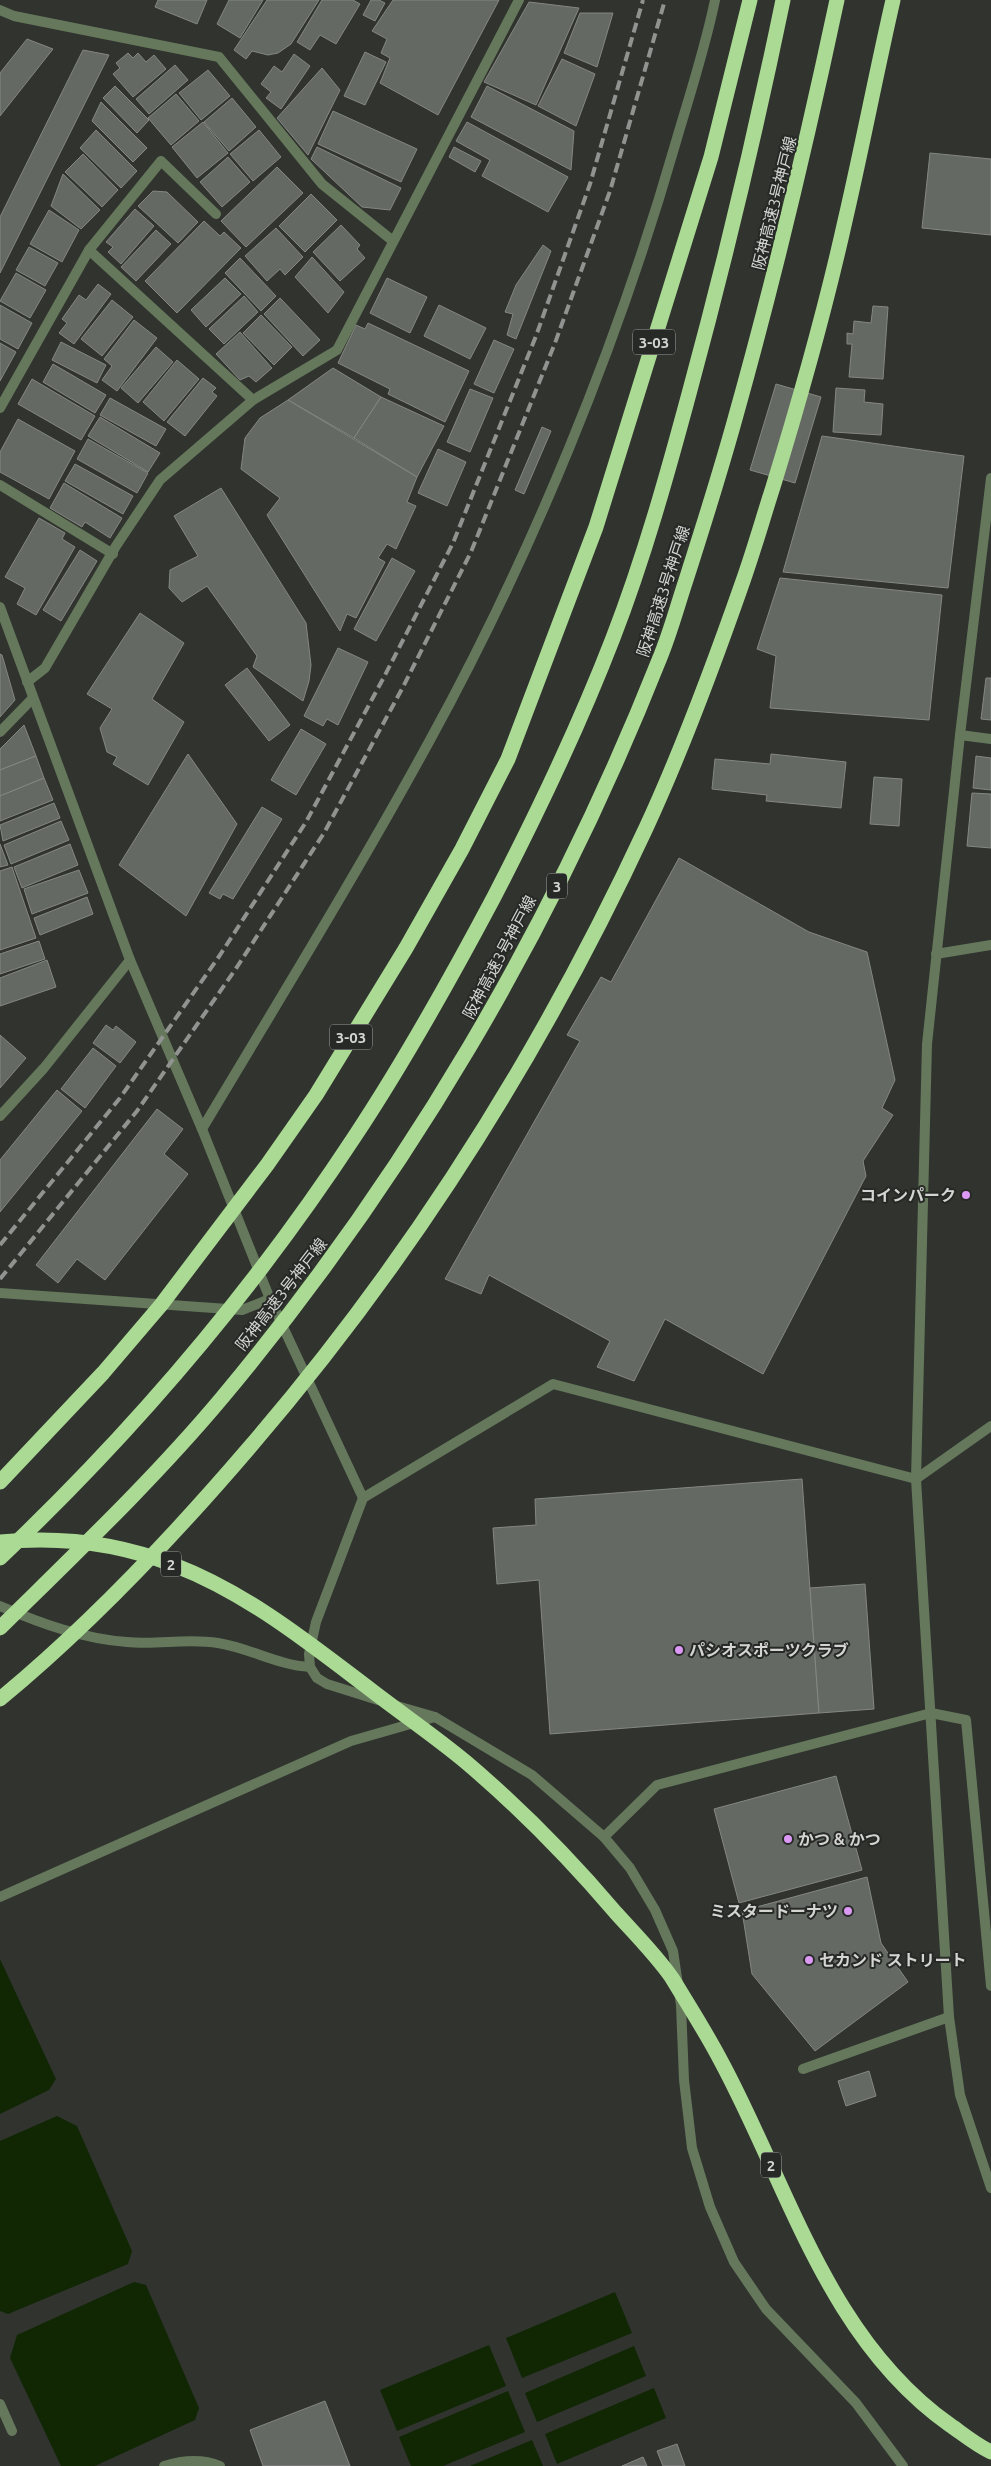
<svg xmlns="http://www.w3.org/2000/svg" width="991" height="2466" font-family="Ubuntu,'Noto Sans JP',sans-serif">
  <style>
    .water { fill: #112704 }
    .building { fill: #656964; stroke: #848782 }
    .lines { fill: none; stroke-linecap: round; stroke-linejoin: round }
    .service { stroke: #65785c; stroke-width: 10 }
    .minor { stroke: #65785c; stroke-width: 10 }
    .tertiary { stroke: #65785c; stroke-width: 10 }
    .motorway { stroke: #abda94; stroke-width: 15 }
    .rail { stroke: #919390; stroke-width: 4; stroke-dasharray: 10 5; stroke-linecap: butt }
    .poi-dot { fill: #db99f5; stroke: #262925; stroke-width: 2 }
    .labels { text-anchor: middle; dominant-baseline: central; stroke-width: 4; stroke-linejoin: round; paint-order: stroke }
    .shield { fill: #262925; stroke: #a0a19f; stroke-width: 1 }
    .shield-label { font-size: 15px; font-weight: bold; fill: #d4d5d3 }
    .street-label { font-size: 16px; fill: #d4d5d3; stroke: #262925 }
    .poi-label { font-size: 16px; font-weight: bold; fill: #d4d5d3; stroke: #262925; text-anchor: start }
  </style>
  <rect width="100%" height="100%" fill="#30332e"/>
  <g class="water">
    <path d="M0,1959l56,120 -7,11 -49,24z"/>
    <path d="M57,2116l20,10 55,125 -4,13 -120,50 -8,-3v-170z"/>
    <path d="M134,2282l12,3 53,123 -4,12 -100,46h-34l-51,-108 7,-23z"/>
    <path d="M615,2292l17,41 -110,45 -16,-40z"/>
    <path d="M489,2345l17,41 -109,45 -17,-41z"/>
    <path d="M634,2346l12,30 -109,46 -12,-29z"/>
    <path d="M654,2388l12,30 -109,46 -12,-30z"/>
    <path d="M508,2391l17,41 -82,34h-32l-12,-29z"/>
    <path d="M532,2440l11,26h-73z"/>
  </g>
  <g class="building">
    <path d="M158,0h49l-10,24 -42,-17z"/>
    <path d="M229,0h34l-23,38 -23,-14z"/>
    <path d="M267,0h52l-28,44 -13,9 -10,2 -16,-4 -6,8 -12,-9z"/>
    <path d="M322,0h31l7,4 -24,40 -16,-9 -10,15 -13,-8z"/>
    <path d="M371,0h8l6,3 -10,18 -12,-6z"/>
    <path d="M393,0h106l-61,115 -58,-32 10,-25 -9,-5 6,-14 -15,-8z"/>
    <path d="M529,2l50,6 -43,97 -52,-23z"/>
    <path d="M580,13h33l-16,54 -33,-14z"/>
    <path d="M27,39l26,10 -53,67v-43z"/>
    <path d="M83,50l26,5 -109,218v-56z"/>
    <path d="M365,52l21,10 -21,43 -21,-9z"/>
    <path d="M128,53l5,5 5,-5 8,9 8,-7 12,14 -33,28 -20,-23 7,-6 -4,-5z"/>
    <path d="M294,54l16,12 -29,43 -15,-11 5,-6 -10,-8 13,-18 8,6z"/>
    <path d="M562,59l33,15 -19,52 -38,-20z"/>
    <path d="M175,65l13,15 -39,34 -13,-15z"/>
    <path d="M322,68l18,22 -32,65 -31,-37z"/>
    <path d="M208,70l22,26 -29,24 -22,-27z"/>
    <path d="M115,86l34,34 -12,13 -34,-35z"/>
    <path d="M487,86l87,45 -3,39 -100,-53z"/>
    <path d="M176,94l23,27 -28,24 -23,-27z"/>
    <path d="M232,98l24,29 -27,24 -25,-29z"/>
    <path d="M101,102l46,46 -14,14 -41,-41z"/>
    <path d="M333,111l84,38 -16,33 -83,-38z"/>
    <path d="M203,122l25,31 -31,25 -25,-31z"/>
    <path d="M467,122l101,55 -20,35 -66,-36 8,-16 -34,-19z"/>
    <path d="M96,130l41,41 -16,17 -41,-40z"/>
    <path d="M259,130l22,27 -28,24 -23,-27z"/>
    <path d="M317,147l84,41 -11,22 -28,-3 -51,-48z"/>
    <path d="M454,147l27,14 -6,11 -26,-15z"/>
    <path d="M930,153l61,6v76l-69,-7z"/>
    <path d="M83,154l35,36 -16,17 -37,-35z"/>
    <path d="M228,157l22,25 -28,25 -22,-25z"/>
    <path d="M277,167l26,26 -57,54 -25,-26z"/>
    <path d="M63,174l37,36 -19,19 -30,-23z"/>
    <path d="M153,191l14,1 31,30 -20,21 -40,-37z"/>
    <path d="M311,194l26,26 -32,32 -26,-26z"/>
    <path d="M135,209l19,17 -33,38 -13,-12 5,-5 -7,-5z"/>
    <path d="M49,210l30,20 -17,32 -32,-18z"/>
    <path d="M204,221l16,15 4,-4 17,16 -64,65 -32,-32z"/>
    <path d="M341,225l19,20 -3,4 8,9 -25,23 -27,-29z"/>
    <path d="M276,228l27,29 -18,18 -5,-6 -13,12 -22,-25z"/>
    <path d="M156,230l15,14 -35,37 -15,-14z"/>
    <path d="M543,245l8,6 -35,88 -9,-4 6,-21 -8,-2 11,-27z"/>
    <path d="M29,247l29,16 -13,23 -29,-16z"/>
    <path d="M312,257l32,35 -16,21 -33,-36z"/>
    <path d="M240,258l36,38 -15,15 -36,-38z"/>
    <path d="M16,273l30,17 -16,28 -30,-17z"/>
    <path d="M225,278l16,16 -35,33 -15,-17z"/>
    <path d="M387,278l40,19 -17,36 -40,-20z"/>
    <path d="M98,284l13,10 -37,50 -15,-11 8,-10 -5,-4 17,-24 7,5z"/>
    <path d="M244,296l14,16 -34,32 -15,-15z"/>
    <path d="M280,298l40,42 -17,16 -39,-42z"/>
    <path d="M112,300l21,17 -31,39 -21,-17z"/>
    <path d="M0,305l32,18 -14,26 -18,-10z"/>
    <path d="M439,305l47,23 -16,31 -46,-23z"/>
    <path d="M873,306l15,1 -5,72 -34,-2 3,-33h-5v-11l6,1 1,-13 17,2z"/>
    <path d="M261,315l31,32 -18,18 -31,-32z"/>
    <path d="M134,320l23,18 -40,53 -15,-11 10,-14 -8,-7z"/>
    <path d="M368,323l101,48 -24,51 -57,-28 2,-5 -52,-26 18,-38 9,4z"/>
    <path d="M240,332l32,36 -16,14 -7,-6 -9,4 -24,-26z"/>
    <path d="M494,340l20,9 -20,44 -20,-9z"/>
    <path d="M61,342l45,23 -9,18 -45,-23z"/>
    <path d="M0,343l16,9 -16,29z"/>
    <path d="M156,347l17,15 -35,41 -17,-15z"/>
    <path d="M177,360l22,19 -35,42 -21,-19z"/>
    <path d="M53,364l53,31 -11,18 -52,-31z"/>
    <path d="M333,368l48,29 -27,41 -66,-38z"/>
    <path d="M203,378l13,10 -4,4 5,4 -32,40 -18,-14z"/>
    <path d="M32,379l63,37 -14,24 -63,-36z"/>
    <path d="M776,384l45,13 -26,86 -45,-13z"/>
    <path d="M836,388l29,2 -1,12 19,2 -2,31 -48,-3z"/>
    <path d="M470,389l23,9 -23,54 -23,-10z"/>
    <path d="M381,397l63,29 -27,51 -63,-39z"/>
    <path d="M110,398l56,31 -10,17 -56,-31z"/>
    <path d="M288,400l129,77 -10,25 9,4 -20,43 -9,-5 -9,14 7,4 -29,56 -9,-4 -7,17 -73,-116 13,-17 -39,-29 4,-31 15,-20z"/>
    <path d="M100,417l60,36 -12,19 -60,-36z"/>
    <path d="M18,419l57,32 -26,48 -49,-27v-20z"/>
    <path d="M542,427l9,4 -27,63 -9,-4z"/>
    <path d="M822,436l142,20 -16,132 -165,-16z"/>
    <path d="M88,439l60,34 -11,20 -60,-34z"/>
    <path d="M438,449l28,13 -19,44 -29,-13z"/>
    <path d="M75,464l58,32 -10,18 -58,-33z"/>
    <path d="M64,483l58,35 -12,20 -25,-16 -3,5 -32,-19z"/>
    <path d="M221,488l85,135 5,42 -2,16 -6,20 -50,-34 4,-11 -50,-70 -25,16 -13,-14 1,-18 28,-14 -24,-40z"/>
    <path d="M39,518l26,15 -3,6 13,8 -39,68 -19,-11 8,-16 -20,-11z"/>
    <path d="M80,550l17,11 -36,60 -18,-11z"/>
    <path d="M392,558l23,13 -39,70 -22,-12z"/>
    <path d="M780,578l162,17 -13,125 -159,-12 6,-52 -19,-7z"/>
    <path d="M140,613l44,30 -32,56 32,23 -36,63 -35,-21 4,-7 -10,-5 -7,-24 12,-19 -25,-15z"/>
    <path d="M338,648l30,14 -30,63 -11,-6 -4,7 -19,-10z"/>
    <path d="M0,654l2,1 13,45 -15,17z"/>
    <path d="M247,668l43,57 -21,16 -44,-56z"/>
    <path d="M986,678h5v42l-10,-1z"/>
    <path d="M24,725l12,31 -36,14v-21z"/>
    <path d="M301,729l25,15 -30,51 -25,-15z"/>
    <path d="M188,754l49,70 -51,92 -67,-51z"/>
    <path d="M771,754l75,8 -5,46 -75,-7 1,-6 -55,-6 3,-30 55,5z"/>
    <path d="M36,756l8,22 -44,18v-26z"/>
    <path d="M976,756l15,2v32l-18,-2z"/>
    <path d="M874,777l28,2 -3,47 -29,-2z"/>
    <path d="M44,778l9,22 -53,21v-25z"/>
    <path d="M972,793l19,1v54l-24,-2z"/>
    <path d="M54,803l6,15 -57,23 -3,-16z"/>
    <path d="M262,807l20,12 -49,80 -10,-5 -3,5 -11,-6z"/>
    <path d="M61,821l8,19 -58,24 -7,-19z"/>
    <path d="M0,844l8,21 -8,2z"/>
    <path d="M70,844l8,21 -56,23 -8,-21z"/>
    <path d="M679,858l130,74 58,20 28,128 -13,28 11,7 -30,46 3,15 -103,198 -98,-55 -31,62 -37,-14 13,-26 -121,-66 -8,19 -36,-15 135,-238 -13,-6 34,-58 10,5z"/>
    <path d="M12,867l24,71 -36,12v-79z"/>
    <path d="M79,870l9,23 -56,21 -8,-25z"/>
    <path d="M87,897l6,17 -53,21 -6,-17z"/>
    <path d="M39,941l6,18 -45,15v-20z"/>
    <path d="M47,960l9,27 -56,19v-28z"/>
    <path d="M106,1025l7,5 3,-4 20,16 -16,21 -27,-20z"/>
    <path d="M0,1035l26,23 -26,30z"/>
    <path d="M93,1048l23,18 -31,42 -24,-19z"/>
    <path d="M57,1090l25,21 -82,101v-52z"/>
    <path d="M157,1109l26,20 -19,25 24,20 -83,106 -28,-21 -19,24 -22,-18z"/>
    <path d="M802,1479l17,234 -269,21 -11,-154 -42,4 -4,-56 43,-3 -1,-26z"/>
    <path d="M865,1584l9,125 -55,4 -9,-125z"/>
    <path d="M836,1776l26,94 -123,33 -25,-94z"/>
    <path d="M867,1877l14,66 27,39 -93,69 -63,-77 -10,-63z"/>
    <path d="M869,2071l7,25 -30,10 -8,-25z"/>
    <path d="M325,2401l25,65h-87l-13,-36z"/>
    <path d="M677,2444l8,22h-22l-6,-15z"/>
    <path d="M643,2457l4,9h-25z"/>
  </g>
  <g class="lines">
    <g class="service">
      <path d="M89,250l72,-89 55,53"/>
      <path d="M0,485l113,69"/>
      <path d="M960,735l31,4"/>
      <path d="M0,1606c40,17 83,33 127,36 30,3 61,-4 91,1 32,5 59,22 92,24"/>
      <path d="M604,1837l53,-52 274,-72 35,7 25,266"/>
      <path d="M0,1897l351,-156 84,-24"/>
      <path d="M803,2069l146,-52"/>
      <path d="M0,2404l12,27"/>
    </g>
    <g class="minor">
      <path d="M0,10l14,6 205,41 103,127 71,57"/>
      <path d="M0,408l89,-158 164,150"/>
      <path d="M991,478l-31,257 -33,309 -11,435 33,538 11,78 31,93"/>
      <path d="M0,607l130,353 72,169 68,170 93,199"/>
      <path d="M27,682l18,-14 71,-122 44,-66 93,-80 84,-50 182,-350"/>
      <path d="M0,732l33,-34"/>
      <path d="M0,1116l44,-48 86,-108"/>
      <path d="M202,1129c77,-129 156,-257 228,-389 101,-184 187,-393 245,-595 14,-48 30,-96 40,-145"/>
      <path d="M0,1293l242,17 28,-11"/>
      <path d="M916,1479l75,-53"/>
      <path d="M378,1700l-51,-16 -10,-6 -7,-11 -1,-13 7,-32 47,-124 190,-114 363,95"/>
      <path d="M397,1706l38,11 97,58 72,62 26,31 25,42 18,41 8,54 3,75 8,68 18,59 24,55 32,47 90,94 47,63"/>
      <path d="M164,2466c19,-6 37,-8 56,0"/>
    </g>
    <path class="tertiary" d="M936,954l55,-9"/>
    <g class="motorway">
      <path d="M0,1482l103,-109 58,-68 106,-140 49,-70 90,-147 56,-99 46,-90 88,-232 115,-370 39,-157"/>
      <path d="M0,1542c60,-6 118,1 174,23 73,28 135,78 197,125 31,24 65,47 96,73 54,46 103,96 149,150 19,21 40,42 56,65 17,28 35,56 50,85 67,125 106,276 228,362 13,9 26,20 41,27"/>
      <path d="M0,1558c133,-126 254,-268 355,-422 51,-77 96,-158 139,-239 44,-85 85,-171 119,-259 31,-80 55,-166 77,-248 35,-129 66,-259 93,-390"/>
      <path d="M0,1628c76,-75 153,-148 221,-229 185,-221 332,-472 438,-739 11,-26 18,-53 27,-80 17,-53 34,-107 49,-161 39,-139 72,-278 102,-419"/>
      <path d="M0,1699c91,-75 172,-161 249,-251 161,-187 293,-396 397,-620 37,-80 68,-164 97,-247 11,-31 20,-63 30,-94 27,-88 52,-176 72,-266 17,-73 31,-147 48,-221"/>
    </g>
    <g class="rail">
      <path d="M0,1245l120,-147 100,-143 86,-133 78,-145 69,-134 83,-207 54,-152 53,-184"/>
      <path d="M0,1279l137,-168 100,-144 87,-134 79,-146 68,-135 84,-209 55,-152 55,-191"/>
    </g>
  </g>
  <g class="poi-dot">
    <circle cx="966" cy="1195" r="5"/>
    <circle cx="679" cy="1650" r="5"/>
    <circle cx="788" cy="1839" r="5"/>
    <circle cx="848" cy="1911" r="5"/>
    <circle cx="809" cy="1960" r="5"/>
  </g>
  <g class="labels">
    <g class="shield">
      <rect x="633" y="329.5" width="42" height="25" rx="4"/>
      <rect x="547" y="873.5" width="20" height="25" rx="4"/>
      <rect x="330" y="1024.5" width="42" height="25" rx="4"/>
      <rect x="161" y="1551.5" width="20" height="25" rx="4"/>
      <rect x="761" y="2152.5" width="20" height="25" rx="4"/>
    </g>
    <g class="shield-label">
      <text x="654" y="342">3-03</text>
      <text x="557" y="886">3</text>
      <text x="351" y="1037">3-03</text>
      <text x="171" y="1564">2</text>
      <text x="771" y="2165">2</text>
    </g>
    <g class="street-label">
      <text transform="translate(774 203) rotate(-76)">阪神高速3号神戸線</text>
      <text transform="translate(663 591) rotate(-72)">阪神高速3号神戸線</text>
      <text transform="translate(499 957) rotate(-62)">阪神高速3号神戸線</text>
      <text transform="translate(281 1294) rotate(-52)">阪神高速3号神戸線</text>
    </g>
    <g class="poi-label">
      <text x="956" y="1195" text-anchor="end">コインパーク</text>
      <text x="689" y="1650">パシオスポーツクラブ</text>
      <text x="798" y="1839">かつ &amp; かつ</text>
      <text x="838" y="1911" text-anchor="end">ミスタードーナツ</text>
      <text x="819" y="1960">セカンド ストリート</text>
    </g>
  </g>
</svg>
